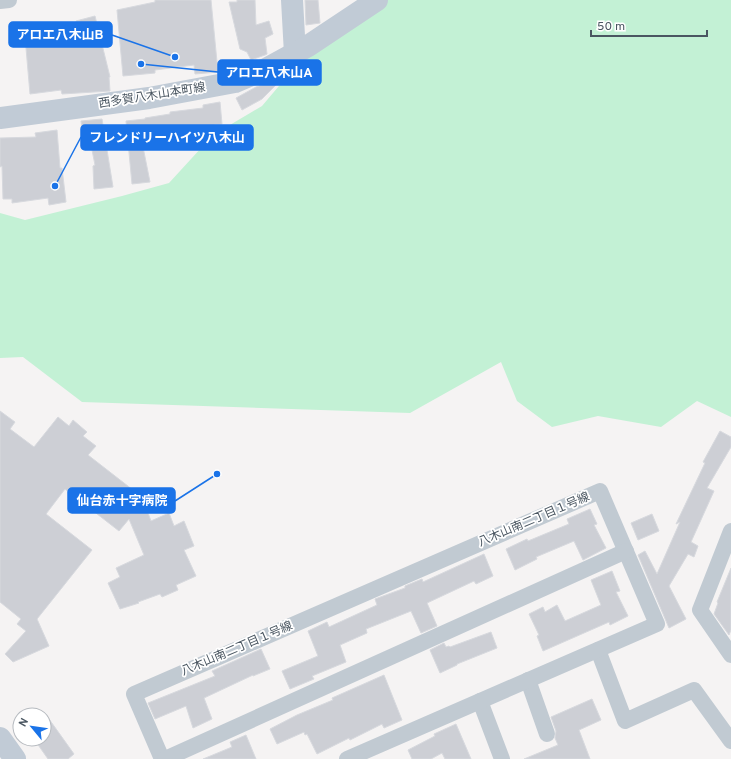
<svg xmlns="http://www.w3.org/2000/svg" width="731" height="759" font-family="Overpass,'Noto Sans JP',sans-serif">
  <style>
    .green { fill: #c3f1d5 }
    .building { fill: #cdcfd5; stroke: #d7d9de }
    .lines { fill: none; stroke-linecap: round; stroke-linejoin: round }
    .street { stroke: #c1cad2; stroke-width: 16 }
    .secondary { stroke: #c1cbd6; stroke-width: 22 }
    .labels { text-anchor: middle; dominant-baseline: central; stroke-width: 3.5; stroke-linejoin: round; paint-order: stroke }
    .street-label { font-size: 12px; fill: #4a5661; stroke: #fff }
    .leader { fill: none; stroke: #1a73e8; stroke-width: 1.5 }
    .callout-dot { fill: #1a73e8; stroke: #fff; stroke-width: 1.5 }
    .callout { fill: #1a73e8; stroke: #1a73e8; stroke-width: 1.5 }
    .callout-label { font-size: 13px; text-anchor: middle; font-weight: bold; fill: #fff }
  </style>
  <rect width="100%" height="100%" fill="#f5f3f3"/>
  <path class="green" d="M386,0h345v417l-34,-16 -36,26 -63,-11 -46,11 -35,-26 -16,-39 -91,51 -328,-11 -59,-45 -23,1v-145l25,7 97,-24 47,-13 44,-48 49,-29 33,-39 45,-38z"/>
  <g class="building">
    <path d="M155,0h56l7,72 -23,2 -1,-9 -39,5v3l-32,3 -6,-66 38,-8z"/>
    <path d="M237,0h18l1,25 13,-4 4,13 -8,4 2,16 -2,1 -14,5 -4,-8 -7,-3 -11,-47h8z"/>
    <path d="M305,0h13l2,23 -14,2z"/>
    <path d="M95,16l15,61h-1l1,14 -48,3 -1,-4 -31,4 -6,-69h17v4l35,-6v-2z"/>
    <path d="M283,78l-21,21 -20,11 -6,-12 20,-11z"/>
    <path d="M220,102l2,22 -8,1v5h-18l2,12 -22,2 -6,-5 -28,3 8,40 -18,2 -6,-63 19,-2v-1l25,-4v-2l33,-4v-3z"/>
    <path d="M102,119l11,68 -19,2 -1,-23 2,-1 -6,-30 -6,1 -2,-15z"/>
    <path d="M57,130l3,38h2l4,34 -17,3 -1,-7 -36,5v-4h-9l-1,-33 -2,1v-29l36,-1 -1,-4z"/>
    <path d="M0,411l15,11 -5,7 24,18 24,-30 11,9 4,-6 14,12 -4,4 13,10 -8,9 54,42 9,24 18,-8 5,13 10,-5 10,25 -10,4 12,26 -20,9 2,5 -16,7 -2,-3 -22,8 1,1 -19,6 -12,-26 12,-6 -4,-9 28,-13 -15,-36 -10,12 -54,-42 -19,25 46,36 -55,69 12,27 -36,16 -8,-8 21,-23 -9,-7 4,-5 -21,-17z"/>
    <path d="M720,431l11,6v10l-24,41 7,3 -23,51 7,4 -4,11 -6,-3 -19,32 17,33 -17,9 -31,-73 7,-4 12,23 23,-52 -4,2 29,-61 -2,-1z"/>
    <path d="M590,509l7,15 -3,1 12,23 -23,12 -9,-19 -38,16 1,2 -22,11 -9,-21 21,-10 1,2 41,-17 -2,-5z"/>
    <path d="M652,514l7,17 -21,9 -7,-17z"/>
    <path d="M484,554l9,22 -17,8 -2,-3 -47,22 10,23 -16,7 -10,-22 -45,18 1,4 -27,12 6,17 -34,14 2,3 -24,10 -8,-18 36,-15 -10,-25 19,-9 2,5 48,-22 -2,-6 30,-11v-2l17,-7 1,3z"/>
    <path d="M731,568v62l-2,5 -15,-21 4,-11 -1,-1z"/>
    <path d="M612,571l8,20 -4,1 12,24 -18,9 -1,-3 -66,29 -6,-15 2,-1 -10,-21 14,-7 2,5 12,-7 8,16 36,-16 -10,-25z"/>
    <path d="M491,632l6,16 -40,16v1l-17,8 -10,-23 14,-7 2,4 3,-1 1,1z"/>
    <path d="M261,649l9,20 -17,7v-1l-49,23 8,21 -19,9 -7,-22 -31,13 -7,-16 67,-27 -3,-5z"/>
    <path d="M384,675l18,45 -18,8 -2,-4 -32,16 -1,-2 -32,16 -10,-20 -2,1 -1,-3 -27,12 -7,-15 27,-14 36,-15 -1,-2z"/>
    <path d="M592,699l9,21 -22,10 11,29h-66l34,-14 -3,-7 1,-7 -5,-14z"/>
    <path d="M44,712l30,42 -6,5h-20l-14,-20h10z"/>
    <path d="M456,724l15,35h-26l-3,-6 -11,6h-19l-4,-9 27,-14 -1,-2z"/>
    <path d="M246,735l10,24h-53l29,-12 -2,-5z"/>
  </g>
  <g class="lines">
    <g class="street">
      <path d="M0,1l9,-1"/>
      <path d="M731,531l-31,79 31,45"/>
      <path d="M598,650l27,71 69,-31 37,51"/>
      <path d="M528,680l19,54"/>
      <path d="M480,701l22,58"/>
      <path d="M162,759l-28,-65 466,-203 57,133 -310,135"/>
      <path d="M165,759l461,-208"/>
    </g>
    <g class="secondary">
      <path d="M292,0l3,54"/>
      <path d="M0,118l149,-20 86,-16 31,-13 42,-23 69,-46"/>
      <path d="M0,738l15,21"/>
    </g>
  </g>
  <g class="labels">
    <g class="street-label">
      <text transform="translate(152 96) rotate(-9)">西多賀八木山本町線</text>
      <text transform="translate(534 520) rotate(-23)">八木山南二丁目１号線</text>
      <text transform="translate(237 649) rotate(-23)">八木山南二丁目１号線</text>
    </g>
  </g>
  <path class="leader" d="M175 57L112 35M141 64L218 72M55 186L81 137M217 474L175 501"/>
  <g class="callout-dot">
    <circle cx="175" cy="57" r="4"/>
    <circle cx="141" cy="64" r="4"/>
    <circle cx="55" cy="186" r="4"/>
    <circle cx="217" cy="474" r="4"/>
  </g>
  <g class="callout">
    <rect x="9" y="22" width="103" height="25" rx="4"/>
    <rect x="218" y="60" width="103" height="25" rx="4"/>
    <rect x="81" y="125" width="172" height="25" rx="4"/>
    <rect x="68" y="488" width="107" height="25" rx="4"/>
  </g>
  <g class="callout-label">
    <text x="60" y="39">アロエ八木山B</text>
    <text x="269" y="77">アロエ八木山A</text>
    <text x="167" y="142">フレンドリーハイツ八木山</text>
    <text x="122" y="505">仙台赤十字病院</text>
  </g>
  <g transform="translate(32 727) rotate(299)"><circle r="19" fill="#ffffff" stroke="#b7bbc0"/>
  <path d="M0-3L7 15L0 10L-7 15Z" fill="#1a73e8"/>
  <text y="-6" font-size="11" font-weight="bold" text-anchor="middle" fill="#4a5661">N</text>
  </g>
  <path d="M591 30v6h116v-6" fill="none" stroke="#4a5661" stroke-width="2"/>
  <text x="597" y="30" font-size="12" fill="#4a5661" stroke="#ffffff" stroke-width="3" paint-order="stroke">50 m</text>
</svg>
